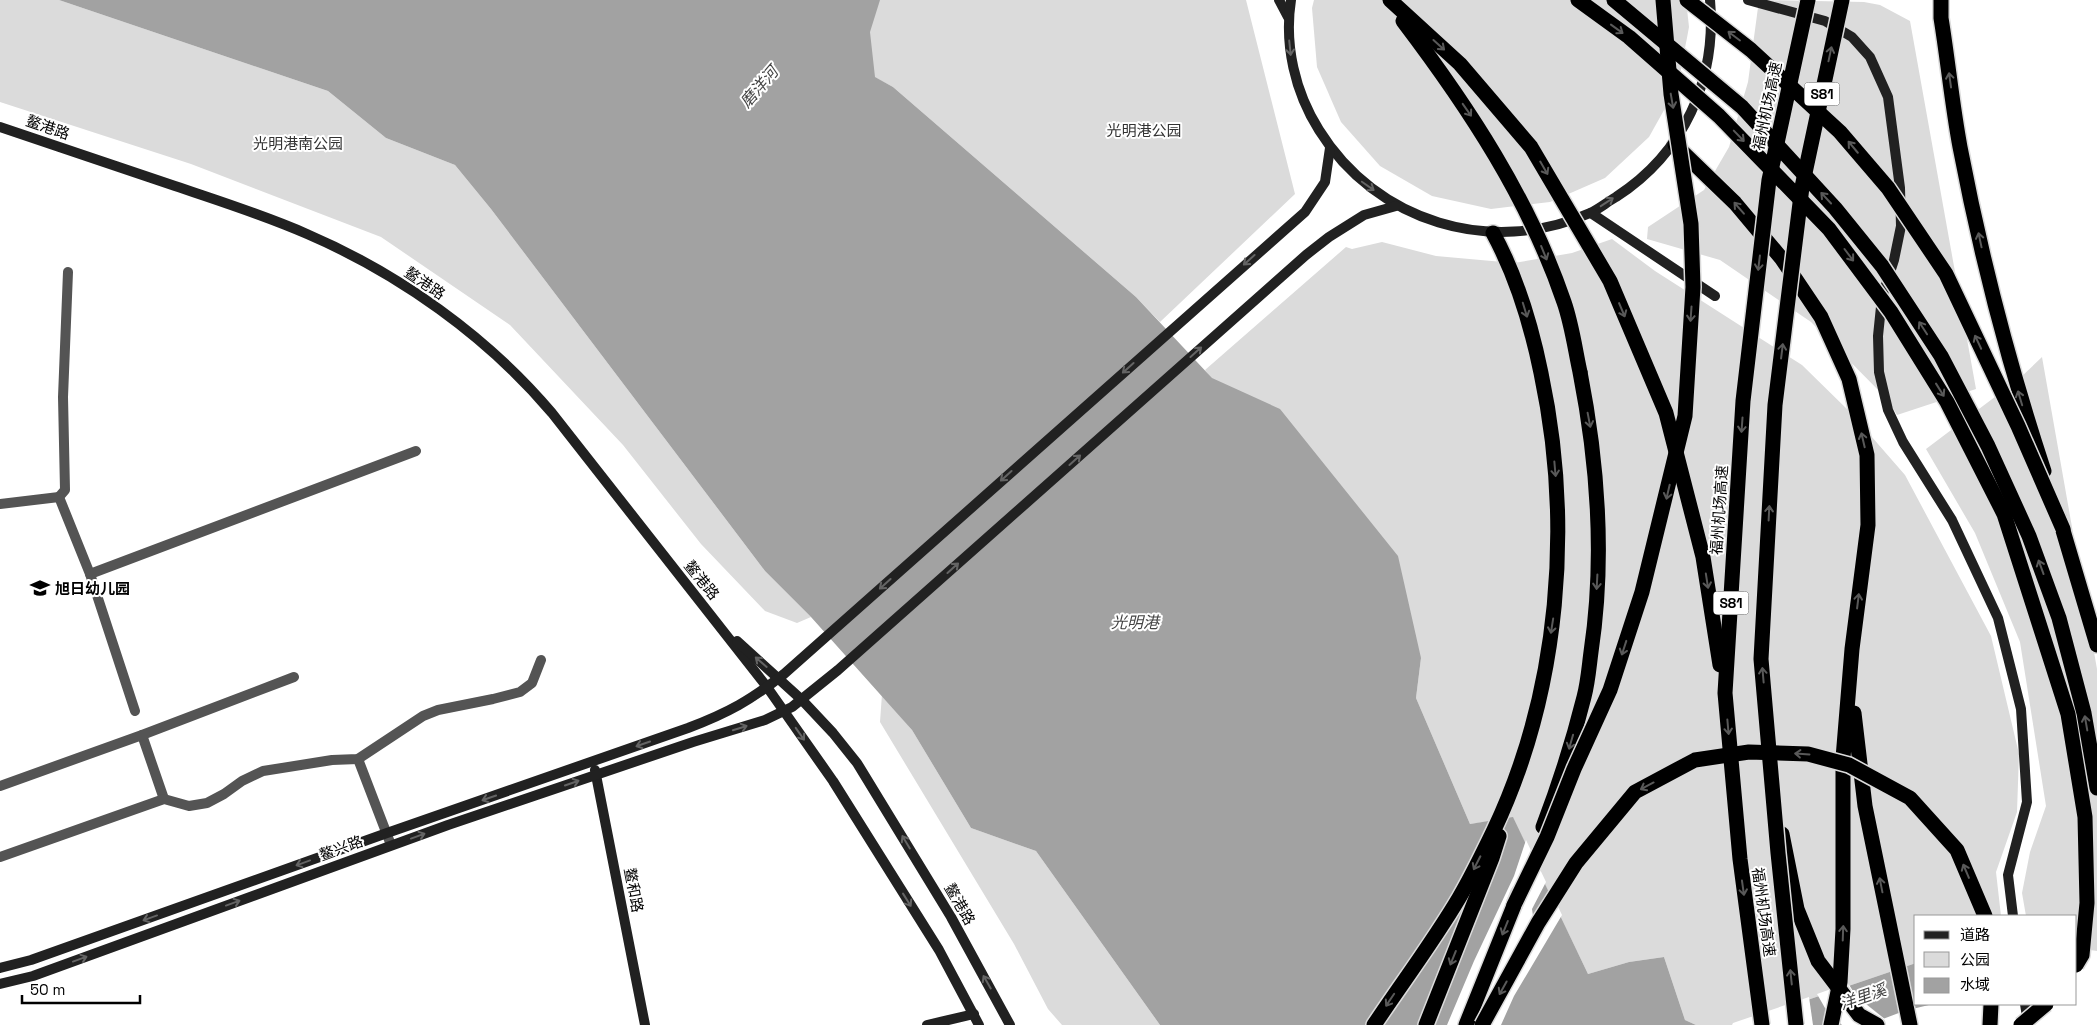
<svg xmlns="http://www.w3.org/2000/svg" width="2097" height="1025" font-family="'Space Grotesk','Noto Sans SC',sans-serif">
  <style>
    .green { fill: #dbdbdb }
    .water { fill: #a2a2a2 }
    .pier { fill: #fff }
    .lines { fill: none; stroke-linecap: round; stroke-linejoin: round }
    .highway-casing { stroke: #dbdbdb; stroke-width: 18 }
    .street { stroke: #545454; stroke-width: 10 }
    .secondary { stroke: #212121; stroke-width: 10 }
    .highway { stroke: #000; stroke-width: 15 }
    .highway-bridge-casing { stroke: #dbdbdb; stroke-width: 18; stroke-linecap: butt }
    .highway-bridge { stroke: #000; stroke-width: 15 }
    .oneway { stroke: #595959 }
    .oneway2 { stroke: #646464 }
    .labels { text-anchor: middle; dominant-baseline: central; stroke-width: 4; stroke-linejoin: round; paint-order: stroke }
    .shield { fill: #fff; stroke: #4c4c4c; stroke-width: 1 }
    .shield-label { font-size: 14px; font-weight: bold; fill: #000 }
    .street-label { font-size: 15px; fill: #000; stroke: #fff }
    .park-label { font-size: 15px; fill: #323232; stroke: #fff }
    .poi-label { font-size: 15px; font-weight: bold; fill: #000; stroke: #fff; text-anchor: start }
    .water-label { font-size: 16px; font-style: italic; fill: #434343; stroke: #fff }
  </style>
  <rect width="100%" height="100%" fill="#fff"/>
  <g class="green">
    <path d="M0,0h59l269,91 58,47 69,27 36,44 274,362 46,46 -14,6 -32,-12 -64,-67 -78,-99 -113,-120 -129,-88 -190,-73 -191,-62z"/>
    <path d="M729,0h517l49,194 -135,128 -24,-25 -243,-210z"/>
    <path d="M1314,0h372l3,27 -11,58 -29,52 -44,41 -55,24 -59,7 -59,-13 -52,-30 -39,-44 -24,-55 -5,-59z"/>
    <path d="M1759,0l105,2 16,3 30,16 66,368 -79,26 -9,-15 -77,-78 -91,-62 -73,-21 1,-12 56,-37 25,-43 19,-65z"/>
    <path d="M1612,239l43,32 147,94 49,48 54,62 86,161 28,118 -2,58 -21,60 5,44h-85v47l-182,62h-38l-11,-5 -21,-63 -35,5 -41,12 -75,-156 -43,6 -54,-126 5,-40 -216,-288 141,-123 6,2 30,-7 54,14 78,7 58,-10z"/>
    <path d="M2042,357l55,312v284l-21,-3v-34h-50l-4,-23 8,-41 16,-46 -26,-164 -45,-109 -49,-84 94,-71z"/>
    <path d="M882,694l30,36 59,98 65,23 124,174h-98l-14,-16 -34,-65 -134,-222z"/>
  </g>
  <g class="water">
    <path d="M59,0h821l-10,32 5,45 18,10 243,210 76,81 68,31 118,147 23,102 -5,40 54,126 43,-7 75,157 41,-12 35,-5 21,63 11,5h-536l-124,-174 -65,-23 -59,-98 -101,-113 -46,-46 -274,-362 -36,-44 -69,-27 -58,-47z"/>
    <path d="M1916,963v41h17l-29,7 -37,14h-133z"/>
  </g>
  <g class="pier">
    <path d="M1526,840l20,42 -14,27 1,7 17,-26 12,25 -48,81 -13,29h-54l27,-64 40,-85z"/>
    <path d="M2076,948l21,3v31l-21,-2z"/>
    <path d="M1848,983l8,13 30,24 -12,5h-32l-17,-17 -8,-14z"/>
    <path d="M1809,997l4,28h-81l1,-2z"/>
  </g>
  <g class="lines">
    <defs>
      <g id="highway">
        <path d="M1941,0v18c7,43 11,86 19,129 21,110 49,218 84,324"/>
        <path d="M1675,145l60,58 47,56 39,58 28,62 18,76 1,70 -16,124 -9,109v171l-3,53 -9,43"/>
        <path d="M2059,517l38,128"/>
        <path d="M1854,713l11,93 45,219"/>
        <path d="M1543,827c16,-42 30,-86 41,-130 4,-15 5,-30 7,-45 14,-93 7,-188 -11,-280"/>
        <path d="M1782,834l15,75 21,52 41,54 18,10"/>
        <path d="M1374,1025c28,-42 59,-83 85,-127 13,-22 24,-45 35,-68 66,-140 79,-307 47,-457 -10,-49 -24,-96 -48,-140"/>
        <path d="M1426,1025l66,-167 7,-22"/>
        <path d="M1466,1025l53,-132"/>
        <path d="M1990,1025l1,-21"/>
      </g>
    </defs>
    <use href="#highway" class="highway-casing"/>
    <g class="street">
      <path d="M68,272l-5,125 2,93 -6,7 31,77 45,137"/>
      <path d="M0,504l59,-7"/>
      <path d="M90,574l326,-123"/>
      <path d="M142,735l22,64"/>
      <path d="M358,759l33,86"/>
      <path d="M0,786l142,-51 152,-58"/>
      <path d="M0,857l164,-58 25,7 18,-3 17,-9 18,-13 21,-10 69,-11 26,-1 65,-43 15,-6 55,-11 27,-7 12,-9 9,-23"/>
    </g>
    <g class="secondary">
      <path d="M1279,0l9,17"/>
      <path d="M1291,0c-7,45 4,92 28,130 57,92 172,127 271,83 9,-4 17,-11 26,-16 68,-44 101,-117 94,-197"/>
      <path d="M1748,0l77,21 27,16 18,20 18,40 12,91 1,38 -7,34 -12,37 -4,39 1,36 9,38 15,32 49,78 46,98 23,91 6,93 -19,73 5,41"/>
      <path d="M0,127c58,20 117,39 175,59 44,15 89,29 132,48 91,39 180,102 245,179l215,274 66,94 106,169 40,75"/>
      <path d="M1591,213l124,83"/>
      <path d="M737,641l65,59 31,33 24,30 94,154 59,108"/>
      <path d="M595,770l50,255"/>
      <path d="M0,968l31,-8 356,-127 301,-105c40,-15 63,-28 96,-54l521,-462 20,-30 5,-34"/>
      <path d="M0,984l33,-8 415,-151 245,-83 72,-22 27,-13 46,-37 468,-415 23,-18 35,-22 32,-9"/>
      <path d="M2025,1004l3,19"/>
      <path d="M927,1025l47,-11"/>
    </g>
    <use href="#highway" class="highway"/>
    <defs>
      <g id="highway-bridge">
        <path d="M1390,0l70,64 71,83 79,134 56,132 37,144 17,108"/>
        <path d="M1578,0l51,37 90,79 110,113 62,83 56,90 57,112 64,200 17,103 2,86 -5,52 -6,10"/>
        <path d="M1614,0l128,107 93,101 47,58 59,90 47,90 41,90 30,82 25,95 13,75"/>
        <path d="M1687,0l64,50 89,82 48,56 58,86 72,152 45,103"/>
        <path d="M1403,21c66,87 126,178 161,281 8,23 11,47 16,70"/>
        <path d="M1514,905l33,-68 27,-68 36,-79 32,-98 43,-176 8,-129 -2,-63 -20,-130 -8,-94"/>
        <path d="M1482,1025l56,-102 38,-60 59,-71 60,-32 54,-8 59,2 41,11 61,33 47,52 28,66"/>
        <path d="M1762,1025l-22,-166 -15,-166 18,-292 26,-221 39,-180"/>
        <path d="M1796,1025l-18,-172 -17,-194 14,-254 27,-218 40,-187"/>
        <path d="M2021,1025l25,-21"/>
      </g>
    </defs>
    <use href="#highway-bridge" class="highway-bridge-casing"/>
    <use href="#highway-bridge" class="highway-bridge"/>
  </g>
  <defs><path id="oneway-shaft" d="M-6 0H5M1.5-3L5.5 0L1.5 3" fill="none" stroke-width="1.6" stroke-linecap="round" stroke-linejoin="round" transform="scale(1.25)"/></defs>
  <g class="oneway">
    <use href="#oneway-shaft" transform="translate(1617 29) rotate(36)"/>
    <use href="#oneway-shaft" transform="translate(1734 36) rotate(-143)"/>
    <use href="#oneway-shaft" transform="translate(1439 45) rotate(42)"/>
    <use href="#oneway-shaft" transform="translate(1830 54) rotate(-78)"/>
    <use href="#oneway-shaft" transform="translate(1950 80) rotate(-98)"/>
    <use href="#oneway-shaft" transform="translate(1672 101) rotate(80)"/>
    <use href="#oneway-shaft" transform="translate(1467 110) rotate(55)"/>
    <use href="#oneway-shaft" transform="translate(1739 136) rotate(46)"/>
    <use href="#oneway-shaft" transform="translate(1853 147) rotate(-130)"/>
    <use href="#oneway-shaft" transform="translate(1544 168) rotate(60)"/>
    <use href="#oneway-shaft" transform="translate(1826 198) rotate(-133)"/>
    <use href="#oneway-shaft" transform="translate(1739 208) rotate(-131)"/>
    <use href="#oneway-shaft" transform="translate(1980 240) rotate(-102)"/>
    <use href="#oneway-shaft" transform="translate(1544 253) rotate(68)"/>
    <use href="#oneway-shaft" transform="translate(1849 255) rotate(53)"/>
    <use href="#oneway-shaft" transform="translate(1759 263) rotate(97)"/>
    <use href="#oneway-shaft" transform="translate(1525 310) rotate(73)"/>
    <use href="#oneway-shaft" transform="translate(1622 310) rotate(67)"/>
    <use href="#oneway-shaft" transform="translate(1691 314) rotate(94)"/>
    <use href="#oneway-shaft" transform="translate(1923 328) rotate(-123)"/>
    <use href="#oneway-shaft" transform="translate(1978 342) rotate(-115)"/>
    <use href="#oneway-shaft" transform="translate(1782 351) rotate(-83)"/>
    <use href="#oneway-shaft" transform="translate(1940 390) rotate(58)"/>
    <use href="#oneway-shaft" transform="translate(2020 398) rotate(-107)"/>
    <use href="#oneway-shaft" transform="translate(1589 420) rotate(79)"/>
    <use href="#oneway-shaft" transform="translate(1742 425) rotate(94)"/>
    <use href="#oneway-shaft" transform="translate(1863 440) rotate(-103)"/>
    <use href="#oneway-shaft" transform="translate(1555 469) rotate(85)"/>
    <use href="#oneway-shaft" transform="translate(1668 492) rotate(103)"/>
    <use href="#oneway-shaft" transform="translate(1769 513) rotate(-87)"/>
    <use href="#oneway-shaft" transform="translate(2041 567) rotate(-110)"/>
    <use href="#oneway-shaft" transform="translate(1707 581) rotate(81)"/>
    <use href="#oneway-shaft" transform="translate(1597 582) rotate(93)"/>
    <use href="#oneway-shaft" transform="translate(1858 601) rotate(-83)"/>
    <use href="#oneway-shaft" transform="translate(1552 626) rotate(99)"/>
    <use href="#oneway-shaft" transform="translate(1624 648) rotate(108)"/>
    <use href="#oneway-shaft" transform="translate(1763 675) rotate(-95)"/>
    <use href="#oneway-shaft" transform="translate(2086 723) rotate(-100)"/>
    <use href="#oneway-shaft" transform="translate(1728 727) rotate(85)"/>
    <use href="#oneway-shaft" transform="translate(1571 742) rotate(106)"/>
    <use href="#oneway-shaft" transform="translate(1802 754) rotate(-176)"/>
    <use href="#oneway-shaft" transform="translate(1647 786) rotate(152)"/>
    <use href="#oneway-shaft" transform="translate(1477 863) rotate(117)"/>
    <use href="#oneway-shaft" transform="translate(1966 871) rotate(-113)"/>
    <use href="#oneway-shaft" transform="translate(1881 885) rotate(-101)"/>
    <use href="#oneway-shaft" transform="translate(1743 888) rotate(82)"/>
    <use href="#oneway-shaft" transform="translate(1505 928) rotate(112)"/>
    <use href="#oneway-shaft" transform="translate(1843 933) rotate(-88)"/>
    <use href="#oneway-shaft" transform="translate(1453 958) rotate(112)"/>
    <use href="#oneway-shaft" transform="translate(1791 977) rotate(-96)"/>
    <use href="#oneway-shaft" transform="translate(1503 988) rotate(119)"/>
    <use href="#oneway-shaft" transform="translate(1390 1000) rotate(124)"/>
  </g>
  <g class="oneway2">
    <use href="#oneway-shaft" transform="translate(1290 48) rotate(84)"/>
    <use href="#oneway-shaft" transform="translate(1368 186) rotate(35)"/>
    <use href="#oneway-shaft" transform="translate(1607 202) rotate(-33)"/>
    <use href="#oneway-shaft" transform="translate(1249 260) rotate(138)"/>
    <use href="#oneway-shaft" transform="translate(1196 352) rotate(-42)"/>
    <use href="#oneway-shaft" transform="translate(1128 368) rotate(138)"/>
    <use href="#oneway-shaft" transform="translate(1075 460) rotate(-42)"/>
    <use href="#oneway-shaft" transform="translate(1006 476) rotate(138)"/>
    <use href="#oneway-shaft" transform="translate(953 568) rotate(-42)"/>
    <use href="#oneway-shaft" transform="translate(885 584) rotate(138)"/>
    <use href="#oneway-shaft" transform="translate(761 662) rotate(-139)"/>
    <use href="#oneway-shaft" transform="translate(740 728) rotate(-17)"/>
    <use href="#oneway-shaft" transform="translate(800 734) rotate(55)"/>
    <use href="#oneway-shaft" transform="translate(643 744) rotate(161)"/>
    <use href="#oneway-shaft" transform="translate(572 783) rotate(-19)"/>
    <use href="#oneway-shaft" transform="translate(489 798) rotate(161)"/>
    <use href="#oneway-shaft" transform="translate(418 836) rotate(-20)"/>
    <use href="#oneway-shaft" transform="translate(906 842) rotate(-121)"/>
    <use href="#oneway-shaft" transform="translate(303 863) rotate(160)"/>
    <use href="#oneway-shaft" transform="translate(907 900) rotate(58)"/>
    <use href="#oneway-shaft" transform="translate(233 903) rotate(-20)"/>
    <use href="#oneway-shaft" transform="translate(150 918) rotate(160)"/>
    <use href="#oneway-shaft" transform="translate(80 959) rotate(-20)"/>
    <use href="#oneway-shaft" transform="translate(987 982) rotate(-120)"/>
  </g>
  <defs>
    <symbol id="school-bare" viewBox="-9 -9 18 18"><path d="M0-5L7-2L0 1L-7-2ZM-4 1L0 2.5L4 1V4Q0 6-4 4Z" fill="#000" stroke="#fff" stroke-width="2.5" paint-order="stroke"/></symbol>
  </defs>
  <g fill-rule="evenodd">
    <use href="#school-bare" x="26" y="574" width="28" height="28"/>
  </g>
  <g class="labels">
    <g class="shield">
      <rect x="1804.5" y="82.5" width="35" height="23" rx="4"/>
      <rect x="1713.5" y="591.5" width="35" height="23" rx="4"/>
    </g>
    <g class="shield-label">
      <text x="1822" y="94">S81</text>
      <text x="1731" y="603">S81</text>
    </g>
    <g class="street-label">
      <text transform="translate(1767 106) rotate(-78)">福州机场高速</text>
      <text transform="translate(48 127) rotate(19)">鳌港路</text>
      <text transform="translate(425 283) rotate(34)">鳌港路</text>
      <text transform="translate(1719 510) rotate(-86)">福州机场高速</text>
      <text transform="translate(702 580) rotate(51)">鳌港路</text>
      <text transform="translate(341 848) rotate(-20)">鳌兴路</text>
      <text transform="translate(634 890) rotate(79)">鳌和路</text>
      <text transform="translate(960 904) rotate(60)">鳌港路</text>
      <text transform="translate(1764 912) rotate(82)">福州机场高速</text>
    </g>
    <g class="park-label">
      <text x="1144" y="130">光明港公园</text>
      <text x="298" y="143">光明港南公园</text>
    </g>
    <g class="poi-label">
      <text x="55" y="588">旭日幼儿园</text>
    </g>
    <g class="water-label">
      <text transform="translate(759 87) rotate(-49)">磨洋河</text>
      <text x="1135" y="622">光明港</text>
      <text transform="translate(1863 997) rotate(-19)">洋里溪</text>
    </g>
  </g>
  <rect x="1914" y="915" width="162" height="90" fill="#ffffff" stroke="#999999"/>
  <rect x="1924" y="931" width="25" height="8" fill="#212121" stroke="#999999"/>
  <text x="1960" y="940" font-size="15" fill="#000000">道路</text>
  <rect x="1924" y="952" width="25" height="15" fill="#dbdbdb" stroke="#999999"/>
  <text x="1960" y="965" font-size="15" fill="#000000">公园</text>
  <rect x="1924" y="978" width="25" height="15" fill="#a2a2a2" stroke="#999999"/>
  <text x="1960" y="990" font-size="15" fill="#000000">水域</text>
  <path d="M22 995v8h118v-8" fill="none" stroke="#000000" stroke-width="2.5"/>
  <text x="30" y="995" font-size="15" fill="#000000" stroke="#ffffff" stroke-width="4" paint-order="stroke">50 m</text>
</svg>
